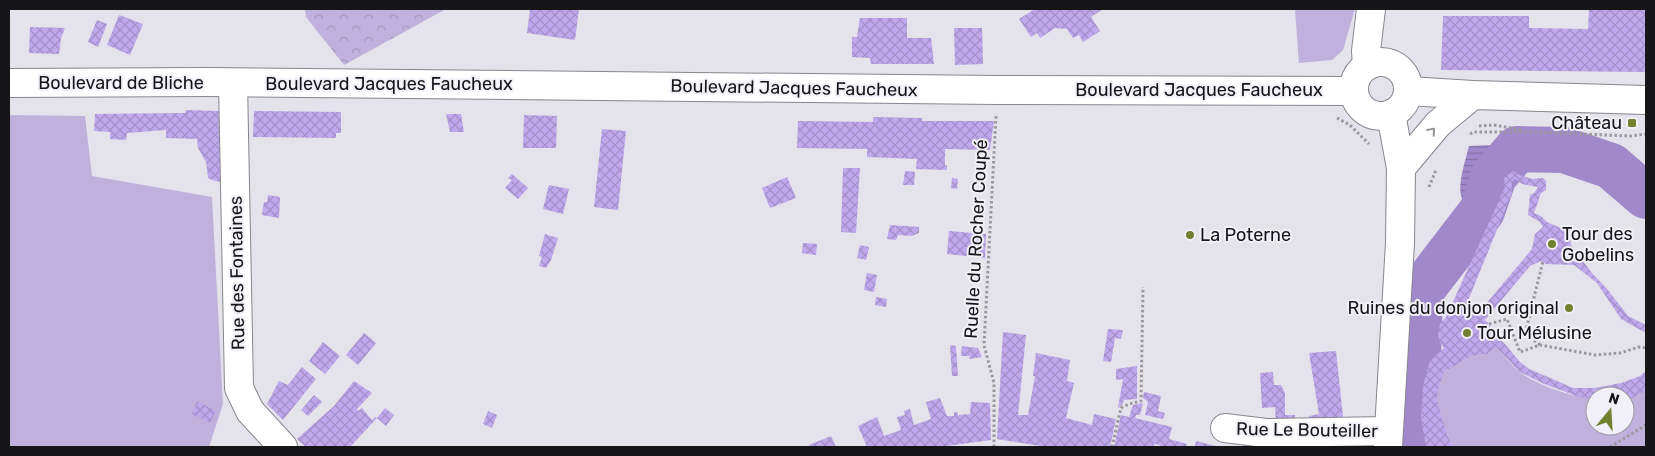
<svg xmlns="http://www.w3.org/2000/svg" width="1655" height="456" font-family="Rubik,sans-serif">
  <style>
    .green { fill: #bfb1db }
    .forest { fill: url(#forest-crowns) }
    .water { fill: url(#water-rules) }
    .lines { fill: none; stroke-linecap: round; stroke-linejoin: round }
    .river { stroke: #a089cb; stroke-width: 46 }
    .building { fill: url(#building-cross-hatch); fill-rule: evenodd }
    .minor-casing { stroke: #88868e; stroke-width: 30 }
    .major-casing { stroke: #88868e; stroke-width: 30 }
    .path { stroke: #9a989e; stroke-width: 3; stroke-dasharray: 2.5 2.5; stroke-linecap: butt }
    .minor { stroke: #fff; stroke-width: 28 }
    .major { stroke: #fff; stroke-width: 28 }
    .oneway { stroke: #969697 }
    .poi-dot { fill: #718130; stroke: #f1eff7; stroke-width: 2 }
    .labels { text-anchor: middle; dominant-baseline: central; stroke-width: 4; stroke-linejoin: round; paint-order: stroke }
    .street-label { font-size: 18px; fill: #161518; stroke: #f1eff7 }
    .poi-label { font-size: 18px; fill: #161518; stroke: #f1eff7; text-anchor: start }
  </style>
  <defs>
    <pattern id="forest-crowns" width="20" height="18" patternUnits="userSpaceOnUse" patternTransform="scale(1.25)"><rect width="20" height="18" fill="#bfb1db"/><path d="M2 6a3 3 0 1 1 6 0M12 15a3 3 0 1 1 6 0" fill="none" stroke="#a397bb"/></pattern>
    <pattern id="water-rules" width="6" height="5" patternUnits="userSpaceOnUse" patternTransform="scale(1.25)"><rect width="6" height="5" fill="#a089cb"/><path d="M0 2.5h6" fill="none" stroke="#816fa4"/></pattern>
    <pattern id="building-cross-hatch" width="8" height="8" patternUnits="userSpaceOnUse" patternTransform="scale(1.25)"><rect width="8" height="8" fill="#bfa8ec"/><path d="M0 0l8 8M0 8l8-8" fill="none" stroke="#a390ca"/></pattern>
  </defs>
  <rect width="100%" height="100%" fill="#e4e2ea"/>
  <g class="green">
    <path d="M1295,9h60l-12,41 -11,10 -33,3z"/>
    <path d="M9,115l76,1 7,60 120,21 11,207 -14,43h-200z"/>
    <path d="M1496,347c8,8 16,19 25,26 18,13 51,24 74,26v27h30v-24l21,-11v56h-193l-5,-11 -12,-39 8,-25 28,-16 16,-2z"/>
  </g>
  <path class="forest" d="M305,9h141l-102,56 -38,-48z"/>
  <path class="water" d="M1516,144v20l-3,7 -9,7 1,9 -15,30c-5,-4 -10,-9 -16,-12 -2,-1 -5,-1 -8,-2 -13,-8 0,-44 3,-57z"/>
  <g class="lines">
    <path class="river" d="M1408,447l10,-89 2,-66 62,-81 12,-35 23,-27 47,1 47,16 35,30"/>
  </g>
  <g class="building">
    <path d="M530,9h49l-4,31 -48,-7z"/>
    <path d="M1035,9h68l-12,8 9,14 -17,11 -4,-7 -6,3 -6,-9 -12,-1 -15,10 -3,-5 -6,4 -12,-18z"/>
    <path d="M1589,9h57v63l-205,-2 2,-54h86v12l59,1z"/>
    <path d="M119,15l24,9 -13,31 -23,-10z"/>
    <path d="M860,18h47v20h24l3,26h-63l-1,-6 -18,-1v-20h5z"/>
    <path d="M97,20l10,4 -9,23 -10,-5z"/>
    <path d="M30,27l35,1 -4,10 -2,16 -30,-1z"/>
    <path d="M954,28h28l1,36 -28,1z"/>
    <path d="M186,110l33,1 1,2v69l-8,-2 -4,-2 -2,-16 -8,-14 -1,-9 -31,-1v-8l-39,3 -1,7 -16,-1v-7l-16,-1 1,-17 90,-1z"/>
    <path d="M254,111l87,1v21h-5v5l-83,-1z"/>
    <path d="M446,114h15l3,18h-14z"/>
    <path d="M524,115l33,1 -1,32h-33z"/>
    <path d="M873,117l49,1v3h72l-4,29 -45,-1v17l2,-1v5l-31,-1 1,-10 -50,-2v-8l-70,-1 1,-27 75,1z"/>
    <path d="M602,129l24,2 -8,79 -24,-3z"/>
    <path d="M843,168h17l-4,65 -15,-1z"/>
    <path d="M905,171l10,1 -1,13h-11z"/>
    <path d="M1513,171l7,4 12,4 11,-1 3,3v9l-5,3 -7,20 7,3 6,6 18,8 5,8 1,7 20,27 17,18 20,26 18,9v8l-25,-14 -24,-36 -23,-18 -28,-1 -5,-3 -11,5 -45,54 4,4 5,11 10,8 16,19 9,7 19,8 25,11h22l26,-5 19,-7 6,-5v20l-21,11v-6h-30v3l-16,-2 -37,-14 -22,-11 -24,-25 -8,7 -16,2 -28,16 -8,25 12,39 5,11h-27l-5,-28 2,-34 7,-24 14,-13 -5,-7 -1,-8 2,-9 6,-7 59,-130 -1,-9zM1515,179l7,5 16,3 -4,6 -4,2 -2,20 12,7 3,5 -8,7 -3,15 -52,62 -8,-3h-7l47,-115v-11z"/>
    <path d="M512,174l16,14 -10,11 -13,-11 7,-8 -4,-2z"/>
    <path d="M787,177l9,21 -26,10 -8,-20z"/>
    <path d="M952,178l6,1 -1,10 -6,-1z"/>
    <path d="M549,185l20,4 -6,25 -20,-5z"/>
    <path d="M268,195l12,2 -1,21 -17,-3 2,-13h3z"/>
    <path d="M890,225l29,2v6l-7,3 -14,-1 -2,5 -9,-1z"/>
    <path d="M949,231l37,3 -1,24 -38,-4z"/>
    <path d="M545,234l13,4 -7,22 -5,8 -7,-2 3,-9 -3,-1z"/>
    <path d="M803,243l14,1 -1,11 -14,-2z"/>
    <path d="M860,245l9,2 -3,13 -9,-2z"/>
    <path d="M867,273l10,2 -3,17 -10,-2z"/>
    <path d="M876,297l11,2 -1,8 -11,-2z"/>
    <path d="M1108,329l15,1 -2,9 -6,-1 -4,24 -8,-1z"/>
    <path d="M1003,332l23,3 -8,80h10l7,-39h-2l3,-23 34,7 -3,21 7,2 -8,35 26,7 2,-11 22,5 -6,28h-71l1,-1 -43,-7z"/>
    <path d="M364,333l12,10 -18,22 -12,-10z"/>
    <path d="M323,342l17,14 -15,18 -16,-13z"/>
    <path d="M950,345l6,1 2,30h-6z"/>
    <path d="M962,346l16,2 4,9 -13,2 1,-3h-9z"/>
    <path d="M1336,351l8,75 -33,2 -2,-12 10,-2 -10,-61z"/>
    <path d="M1137,366v33l-13,1 -2,5 -4,3 5,-29 -7,1v-11z"/>
    <path d="M302,367l14,12 -33,41 -16,-16 12,-23 9,4z"/>
    <path d="M1273,372l1,13h7l4,8v22h10v13h-19l-1,-21 -13,1 -2,-35z"/>
    <path d="M354,381l18,12 -15,16 1,2 4,-3 10,12 3,-3 2,1 -27,29h-44l-9,-8 37,-33z"/>
    <path d="M1144,392l17,4 -3,15 7,2 -2,6 -18,-4 3,-13 -5,-4z"/>
    <path d="M314,395l8,7 -14,14 -7,-6z"/>
    <path d="M940,398l7,18h7v-4h3l1,3 12,-1 1,-12 19,1 1,37 -52,7h-72l-9,-21 19,-9 7,19 17,-6 -4,-13 8,-2 -1,-4 6,-2 4,16 17,-6 -5,-17z"/>
    <path d="M197,401l19,10 -6,12 -18,-9z"/>
    <path d="M1143,403l-3,12h-4l-1,3 37,9 -3,12 18,5 -1,3h-27l1,-2 -6,-1v3h-40l7,-32 8,2 4,-12z"/>
    <path d="M385,408l9,7 -8,11 -9,-8z"/>
    <path d="M488,411l9,4 -5,13 -9,-4z"/>
    <path d="M831,436l5,11h-26l-1,-2z"/>
    <path d="M1247,437l83,3 -1,7h-86z"/>
    <path d="M1342,440l35,3v4h-40l3,-1z"/>
    <path d="M1196,441l24,6h-25z"/>
  </g>
  <g class="lines">
    <defs>
      <g id="minor">
        <path d="M1367,66l-1,-15 5,-42"/>
        <path d="M233,83l6,305 11,23 33,36"/>
        <path d="M1401,168l37,-44 35,-29"/>
        <path d="M1225,428l41,5 122,-2"/>
        <path d="M1388,447l12,-204 1,-75 -10,-54"/>
      </g>
      <g id="major">
        <circle cx="1381" cy="89" r="27"/>
        <path d="M9,83l198,-1 790,8 357,1"/>
        <path d="M1408,91l65,4 173,5"/>
      </g>
    </defs>
    <use href="#minor" class="minor-casing"/>
    <use href="#major" class="major-casing"/>
    <g class="path">
      <path d="M1337,118l13,7 19,19"/>
      <path d="M1479,126l15,-1 28,5"/>
      <path d="M1470,134l4,-2h56l101,4 15,-2"/>
      <path d="M1429,187l7,-17"/>
      <path d="M1489,324l18,-5 13,33 20,-7 55,10 25,-2 19,-6 7,1"/>
      <path d="M1540,345l-15,-11 18,-73"/>
      <path d="M994,447v-64l-10,-38 12,-229"/>
      <path d="M1112,447l9,-39 8,-4 12,-3 2,-114"/>
      <path d="M1610,447l36,-22"/>
    </g>
    <use href="#minor" class="minor"/>
    <use href="#major" class="major"/>
  </g>
  <defs><path id="oneway-chevron" d="M-2-3.5L2.5 0L-2 3.5" fill="none" stroke-width="1.6" stroke-linecap="round" stroke-linejoin="round" transform="scale(1.25)"/></defs>
  <use class="oneway" href="#oneway-chevron" transform="translate(1432 131) rotate(-49)"/>
  <g class="poi-dot">
    <rect x="1627" y="118" width="10" height="10" rx="2.5"/>
    <circle cx="1190" cy="235" r="5"/>
    <circle cx="1552" cy="244" r="5"/>
    <circle cx="1569" cy="308" r="5"/>
    <circle cx="1467" cy="333" r="5"/>
  </g>
  <g class="labels">
    <g class="street-label">
      <text x="121" y="83">Boulevard de Bliche</text>
      <text x="389" y="84">Boulevard Jacques Faucheux</text>
      <text transform="translate(794 88) rotate(1)">Boulevard Jacques Faucheux</text>
      <text x="1199" y="90">Boulevard Jacques Faucheux</text>
      <text transform="translate(976 239) rotate(-87)">Ruelle du Rocher Coupé</text>
      <text transform="translate(237 273) rotate(-91)">Rue des Fontaines</text>
      <text transform="translate(1307 430) rotate(1)">Rue Le Bouteiller</text>
    </g>
    <g class="poi-label">
      <text x="1622" y="123" text-anchor="end">Château</text>
      <text x="1562" y="234">Tour des<tspan x="1562" dy="21">Gobelins</tspan></text>
      <text x="1200" y="235">La Poterne</text>
      <text x="1559" y="308" text-anchor="end">Ruines du donjon original</text>
      <text x="1477" y="333">Tour Mélusine</text>
    </g>
  </g>
  <rect width="1655" height="456" fill="none" stroke="#161518" stroke-width="20"/>
  <g transform="translate(1610 411) rotate(18)"><circle r="24" fill="#f1eff7" stroke="#99989e"/>
  <path d="M0-4L9 19L0 12L-9 19Z" fill="#718130"/>
  <text y="-8" font-size="14" font-weight="bold" text-anchor="middle" fill="#161518">N</text>
  </g>
</svg>
